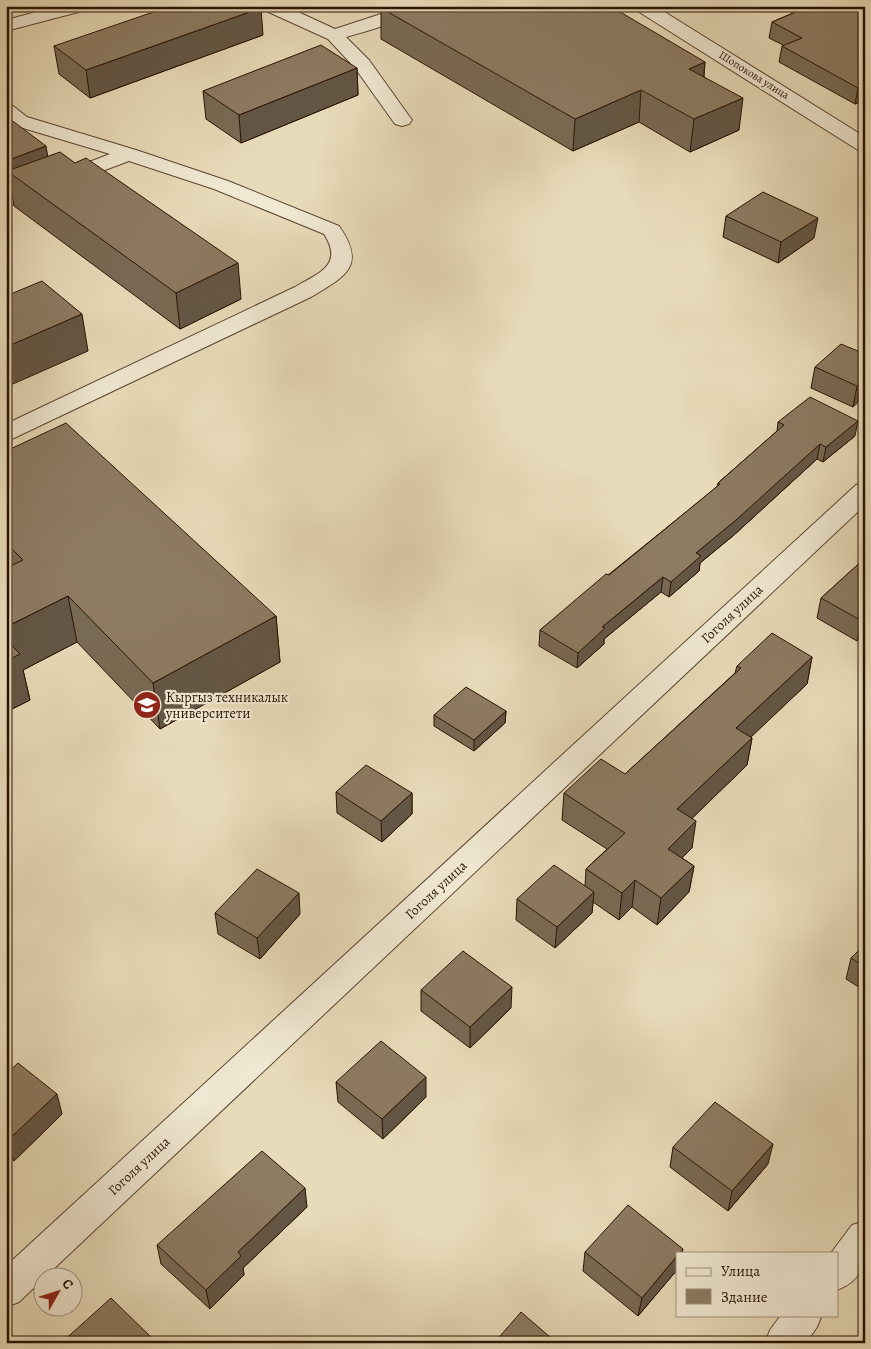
<svg xmlns="http://www.w3.org/2000/svg" width="871" height="1349" font-family="Alegreya,serif">
  <style>
    .lines { fill: none; stroke-linecap: round; stroke-linejoin: round }
    .minor-casing { stroke: #5a4430; stroke-width: 2 }
    .minor { fill: #f0e8d2; fill-rule: evenodd }
    .wall { fill: #796a54; stroke: #2a1203 }
    .shaded-wall { fill: #635645; stroke: #2a1203 }
    .building { fill: #8d7b62; stroke: #2a1203 }
    .labels { text-anchor: middle; dominant-baseline: central; stroke-width: 4.5; stroke-linejoin: round; paint-order: stroke }
    .far-street-label { font-size: 11px; fill: #2a1203; stroke: #f0e8d2 }
    .street-label { font-size: 14px; fill: #2a1203; stroke: #f0e8d2 }
    .poi-label { font-size: 14px; fill: #2a1203; stroke: #f0e8d2; text-anchor: start }
  </style>
  <rect width="100%" height="100%" fill="#e8dbb9"/>
  <filter id="stains"><feTurbulence type="fractalNoise" baseFrequency=".004" numOctaves="4"/><feColorMatrix values="0 0 0 0 .2 0 0 0 0 .09 0 0 0 0 .02 0 0 0 .5 -.17"/></filter>
  <radialGradient id="worn" r=".72"><stop offset=".6" stop-color="#630" stop-opacity="0"/><stop offset="1" stop-color="#630" stop-opacity=".3"/></radialGradient>
  <g class="lines">
    <defs>
      <g id="minor">
        <path d="M59,6h30l-3,4 -80,21v-11z"/>
        <path d="M261,6h24l50,23 49,-16 14,-7h24c-9,13 -59,26 -76,31l23,23 40,56 3,4 -3,4 -7,2 -7,-2 -40,-56 -27,-29 -64,-29z"/>
        <path d="M633,6h22l210,131v15l-7,-2 -222,-140z"/>
        <path d="M6,104l7,2 14,11 109,33 92,31 111,45c28,40 7,50 -28,71l-297,141 -8,2v-16l289,-137c24,-14 49,-22 29,-53l-110,-45 -85,-28 -123,46v-13l104,-40 -97,-29 -7,-5z"/>
        <path d="M865,483v22l-819,771h-4v4l-23,22 -13,5v-41l850,-781z"/>
        <path d="M865,1221c0,30 6,56 -28,69v-37h-6l21,-28z"/>
        <path d="M781,1315h41l-5,12 -11,16h-41l5,-13z"/>
      </g>
    </defs>
    <use href="#minor" class="minor-casing"/>
    <use href="#minor" class="minor"/>
  </g>
  <g class="wall">
    <path d="M780,6h85v94l-10,4 -76,-42 3,-16 1,-1 -14,-7 3,-16 21,-9z"/>
    <path d="M381,8l324,54 -1,14 35,54 -49,22 -51,-30 -66,29 -192,-112z"/>
    <path d="M263,35l-173,63 -31,-24 -5,-28z"/>
    <path d="M357,68l1,27 -117,48 -35,-24 -3,-28z"/>
    <path d="M6,116l41,40 194,143 -61,30 -166,-123 -3,-16 -5,2z"/>
    <path d="M726,216l88,22 -36,25 -55,-26z"/>
    <path d="M865,354l-12,53 -42,-19 4,-21z"/>
    <path d="M778,422l77,14 -32,26 -6,-3 -83,76 -34,28 -1,8 -30,26 -8,-5 -57,47v5l-27,24 -38,-22 1,-16 177,-143 1,-4 59,-52z"/>
    <path d="M6,451l270,165 4,46 -120,67 -83,-87 -54,28 7,30 -24,12z"/>
    <path d="M865,558v76l-8,7 -40,-23 4,-20z"/>
    <path d="M812,657l-5,27 -57,53 2,1 -5,27 -55,53v30l-10,10 12,8 -5,26 -32,33 -25,-18 -13,13 -26,-18 -1,11 -37,35 -39,-28 1,-21 68,-13 1,-17 21,-20 -45,-29 2,-27 61,-19 110,-101 2,-7z"/>
    <path d="M506,711l-1,12 -31,28 -40,-25v-11z"/>
    <path d="M336,792l76,1v21l-30,28 -45,-29z"/>
    <path d="M215,913l85,1 -40,45 -42,-25z"/>
    <path d="M865,944v47l-19,-12 5,-21z"/>
    <path d="M421,990l90,18 -41,40 -49,-37z"/>
    <path d="M6,1074l56,40 -48,47 -8,-6z"/>
    <path d="M336,1082l90,15 -43,42 -45,-37z"/>
    <path d="M673,1147l95,17 -40,47 -58,-44z"/>
    <path d="M307,1207l-64,61 1,7 -34,34 -49,-45 -4,-19z"/>
    <path d="M683,1249l-1,4h-5v17l-39,46 -55,-45 2,-19z"/>
  </g>
  <g class="shaded-wall">
    <path d="M261,8l2,27 -173,63 -4,-28z"/>
    <path d="M705,62l-3,31 -13,-24z"/>
    <path d="M357,68l1,27 -117,48 -2,-28z"/>
    <path d="M865,85v15l-10,4 3,-16z"/>
    <path d="M641,90l-2,32 -66,29 2,-32z"/>
    <path d="M743,98l-4,32 -49,22 4,-33z"/>
    <path d="M46,146l5,29 -44,-4 4,19 -5,2v-31z"/>
    <path d="M818,218l-4,20 -36,25 3,-21z"/>
    <path d="M238,263l3,36 -61,30 -4,-36z"/>
    <path d="M82,314l6,37 -82,36v-40z"/>
    <path d="M865,379v17l-12,11 4,-21z"/>
    <path d="M858,421l-3,15 -32,26 3,-15z"/>
    <path d="M820,444l-3,15 -83,76 -34,28 -1,8 -30,26 2,-15 25,-29z"/>
    <path d="M663,577l-2,15 -57,47v5l-27,24 1,-15 24,-26z"/>
    <path d="M68,596l9,46 -54,28 7,30 -24,12v-85z"/>
    <path d="M276,616l4,46 -120,67 -7,-46z"/>
    <path d="M865,618v16l-8,7 5,-20z"/>
    <path d="M812,657l-5,27 -76,72 5,-28z"/>
    <path d="M506,711l-1,12 -31,28v-11z"/>
    <path d="M752,738l-5,27 -73,71 3,-27z"/>
    <path d="M412,793v21l-30,28 -1,-21z"/>
    <path d="M696,821l-4,27 -28,28 4,-27z"/>
    <path d="M694,866l-5,26 -32,33 4,-27z"/>
    <path d="M635,880l-3,27 -13,13 3,-27z"/>
    <path d="M594,892l-2,21 -37,35 2,-21z"/>
    <path d="M299,893l1,21 -40,45 -3,-21z"/>
    <path d="M512,987l-1,21 -41,40v-21z"/>
    <path d="M426,1077v20l-43,42 -1,-20z"/>
    <path d="M57,1094l5,20 -48,47 -7,-20z"/>
    <path d="M773,1144l-5,20 -40,47 4,-20z"/>
    <path d="M305,1188l2,19 -64,61 1,7 -34,34 -4,-19 32,-38z"/>
    <path d="M677,1256v14l-39,46 4,-18z"/>
  </g>
  <g class="building">
    <path d="M171,6h87l3,2 -175,62 -32,-24z"/>
    <path d="M384,6h226l95,56 -16,7 54,29 -49,21 -53,-29 -66,29 -194,-111z"/>
    <path d="M810,6h55v79l-7,3 -76,-42 20,-8 -30,-16z"/>
    <path d="M321,45l36,23 -118,47 -36,-24z"/>
    <path d="M6,116l40,30 -40,15z"/>
    <path d="M60,152l15,11 11,-5 152,105 -62,30 -169,-122z"/>
    <path d="M763,192l55,26 -37,24 -55,-26z"/>
    <path d="M42,281l40,33 -76,33v-51z"/>
    <path d="M841,344l24,10v25l-8,7 -42,-19z"/>
    <path d="M810,397l48,24 -32,26 -6,-3 -84,76 -40,33 5,3 -30,26 -8,-5 -61,50 3,1 -27,25 -38,-23 66,-56 3,1 111,-91 -2,-1 66,-58 -6,-3z"/>
    <path d="M66,423l210,193 -123,67 -85,-87 -62,31v-59l17,-8 -17,-17v-92z"/>
    <path d="M865,558v60l-3,3 -41,-23z"/>
    <path d="M772,633l40,24 -76,71 16,10 -75,71 19,12 -28,28 26,17 -33,32 -26,-18 -13,13 -36,-24 39,-36 -61,-40 37,-34 24,15 116,-106 -4,-2z"/>
    <path d="M6,640l14,14 -14,7z"/>
    <path d="M466,687l40,24 -32,29 -40,-25z"/>
    <path d="M366,765l46,28 -31,28 -45,-29z"/>
    <path d="M554,865l40,27 -37,35 -40,-28z"/>
    <path d="M257,869l42,24 -42,45 -42,-25z"/>
    <path d="M865,944v23l-14,-9z"/>
    <path d="M463,951l49,36 -42,40 -49,-37z"/>
    <path d="M381,1041l45,36 -44,42 -46,-37z"/>
    <path d="M18,1063l39,31 -50,47 -1,-1v-66z"/>
    <path d="M715,1102l58,42 -41,47 -59,-44z"/>
    <path d="M262,1151l43,37 -67,64 3,4 -35,34 -49,-45z"/>
    <path d="M628,1205l55,44 -3,4h-3v3l-35,42 -57,-46z"/>
    <path d="M111,1298l46,45h-96z"/>
    <path d="M521,1312l36,31h-63z"/>
  </g>
  <defs>
    <symbol id="university-disc" viewBox="-11 -11 22 22"><circle r="9.5" fill="#8f2418" stroke="#f0e8d2"/><path d="M0-5L7-2L0 1L-7-2ZM-4 1L0 2.5L4 1V4Q0 6-4 4Z" fill="#fff"/></symbol>
  </defs>
  <g fill-rule="evenodd">
    <use href="#university-disc" x="131" y="689" width="32" height="32"/>
  </g>
  <g class="labels">
    <g class="far-street-label">
      <text transform="translate(754 75) rotate(32)">Шопокова улица</text>
    </g>
    <g class="street-label">
      <text transform="translate(732 614) rotate(-43)">Гоголя улица</text>
      <text transform="translate(436 890) rotate(-43)">Гоголя улица</text>
      <text transform="translate(139 1166) rotate(-43)">Гоголя улица</text>
    </g>
    <g class="poi-label">
      <text x="166" y="697">Кыргыз техникалык<tspan x="166" dy="16">университети</tspan></text>
    </g>
  </g>
  <rect width="871" height="1349" fill="none" stroke="#e8dbb9" stroke-width="25"/>
  <rect x="8" y="8" width="856" height="1334" fill="none" stroke="#2a1203" stroke-width="2.5"/>
  <rect x="12" y="12" width="846" height="1324" fill="none" stroke="#2a1203"/>
  <rect x="676" y="1252" width="162" height="65" fill="#f0e8d2" stroke="#a1927f"/>
  <rect x="686" y="1268" width="25" height="8" fill="#f0e8d2" stroke="#a1927f"/>
  <text x="721" y="1276" font-size="15" fill="#2a1203">Улица</text>
  <rect x="686" y="1289" width="25" height="15" fill="#8d7b62" stroke="#a1927f"/>
  <text x="721" y="1302" font-size="15" fill="#2a1203">Здание</text>
  <g transform="translate(58 1292) rotate(51)"><circle r="24" fill="#f0e8d2" stroke="#a1927f"/>
  <path d="M0-4L9 19L0 12L-9 19Z" fill="#8f2418"/>
  <text y="-8" font-size="14" font-weight="bold" text-anchor="middle" fill="#2a1203">С</text>
  </g>
  <rect width="100%" height="100%" filter="url(#stains)"/>
  <rect width="100%" height="100%" fill="url(#worn)"/>
</svg>
